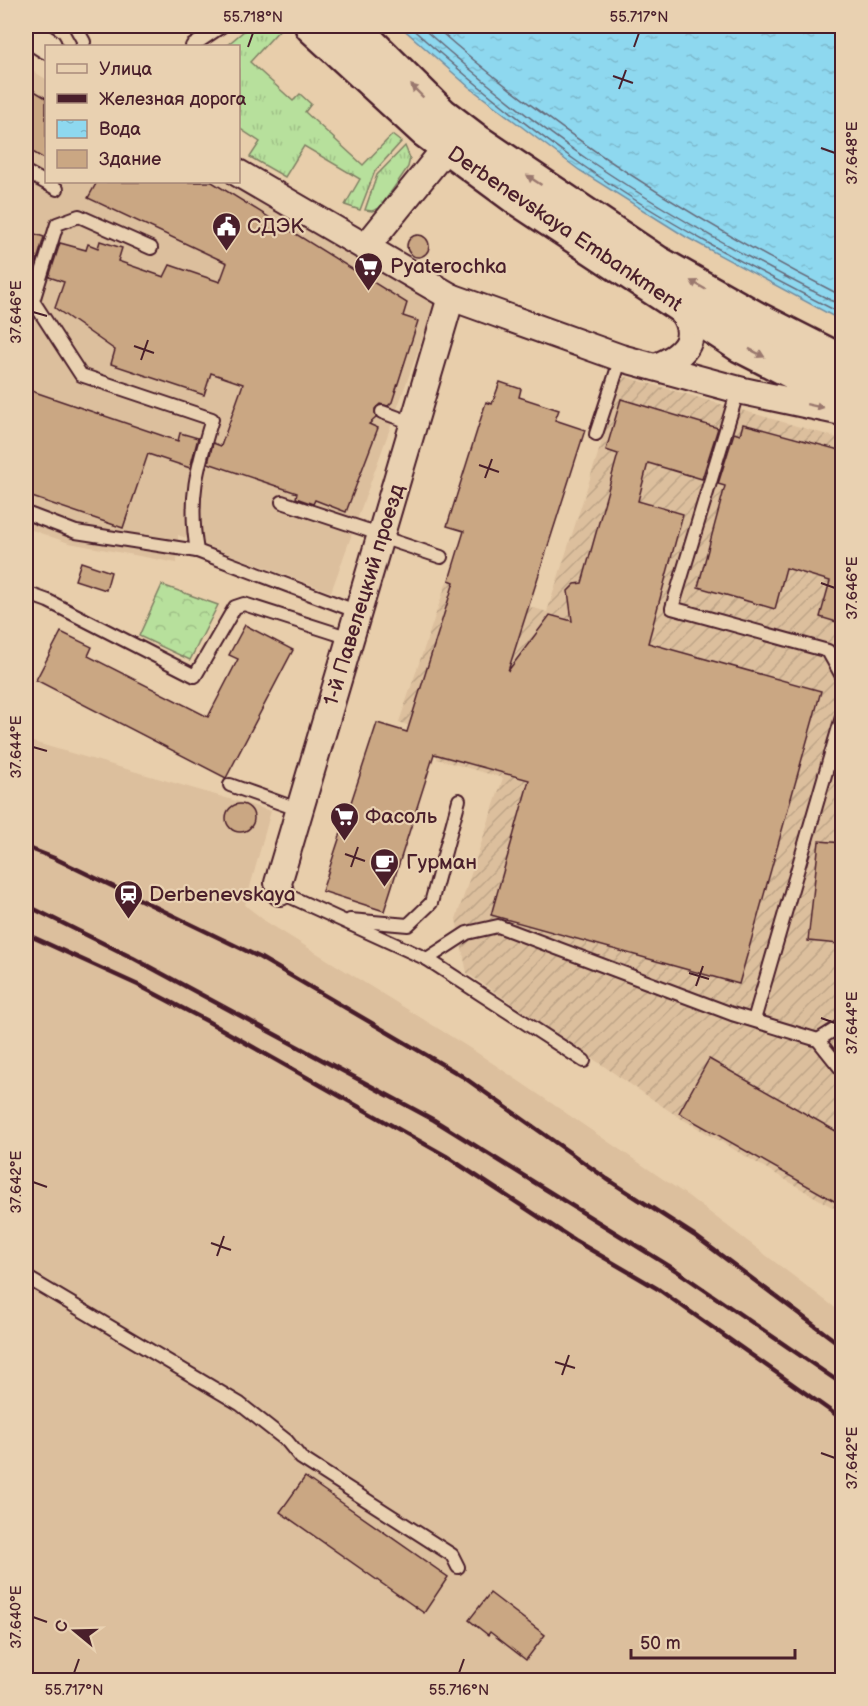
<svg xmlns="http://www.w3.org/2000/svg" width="868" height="1706" font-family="'Balsamiq Sans',sans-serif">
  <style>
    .built { fill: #dcbf9d }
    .industrial { fill: url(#industrial-furrows) }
    .grass { fill: url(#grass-tufts); stroke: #808064; stroke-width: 1.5 }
    .park { fill: url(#park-crowns); stroke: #808064; stroke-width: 1.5 }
    .water { fill: url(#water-ripples); stroke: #738ea1; stroke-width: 1.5 }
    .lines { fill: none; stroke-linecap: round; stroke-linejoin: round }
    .shore { stroke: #656979; stroke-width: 1.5 }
    .building { fill: #caa783; stroke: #4a1f2b; stroke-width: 1.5 }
    .service-casing { stroke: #4a1f2b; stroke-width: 16 }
    .minor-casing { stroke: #4a1f2b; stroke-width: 30 }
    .secondary-casing { stroke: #4a1f2b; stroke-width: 38 }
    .service { stroke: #e9d1b1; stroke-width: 12 }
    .minor { stroke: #e9d1b1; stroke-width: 26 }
    .secondary { stroke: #e9d1b1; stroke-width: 33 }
    .rail { stroke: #4a1f2b; stroke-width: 4.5 }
    .oneway { fill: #9a786e }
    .ticks { fill: none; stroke: #4a1f2b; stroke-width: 2 }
    .labels { text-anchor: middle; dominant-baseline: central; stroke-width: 4.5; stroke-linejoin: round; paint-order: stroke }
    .poi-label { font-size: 21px; fill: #4a1f2b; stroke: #e9d1b1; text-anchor: start }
    .street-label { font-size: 21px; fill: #4a1f2b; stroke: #e9d1b1 }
    .neatline { fill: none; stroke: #4a1f2b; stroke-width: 2 }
    .ticks-label { font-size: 15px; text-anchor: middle; fill: #4a1f2b }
  </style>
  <defs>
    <pattern id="industrial-furrows" width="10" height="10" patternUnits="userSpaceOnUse" patternTransform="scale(1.5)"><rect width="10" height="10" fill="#dcbf9d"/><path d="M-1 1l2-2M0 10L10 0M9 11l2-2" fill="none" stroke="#bea487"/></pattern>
    <pattern id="grass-tufts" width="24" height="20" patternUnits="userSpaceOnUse" patternTransform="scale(1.5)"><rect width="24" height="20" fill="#b7e09c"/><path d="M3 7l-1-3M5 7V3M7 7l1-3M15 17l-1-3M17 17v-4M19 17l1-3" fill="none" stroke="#9fc087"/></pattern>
    <pattern id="park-crowns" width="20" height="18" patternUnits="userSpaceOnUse" patternTransform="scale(1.5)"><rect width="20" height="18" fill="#b7e09c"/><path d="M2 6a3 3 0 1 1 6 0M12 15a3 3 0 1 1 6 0" fill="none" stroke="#9fc087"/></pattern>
    <pattern id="water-ripples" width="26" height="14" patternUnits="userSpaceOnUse" patternTransform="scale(1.5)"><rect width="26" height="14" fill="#8ed8ef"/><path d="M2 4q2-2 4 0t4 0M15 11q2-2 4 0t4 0" fill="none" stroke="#7cb9cd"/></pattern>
  </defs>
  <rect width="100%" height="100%" fill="#e8ceab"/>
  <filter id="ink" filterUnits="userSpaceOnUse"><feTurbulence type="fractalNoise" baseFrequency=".0167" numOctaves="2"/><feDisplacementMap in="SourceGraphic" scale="12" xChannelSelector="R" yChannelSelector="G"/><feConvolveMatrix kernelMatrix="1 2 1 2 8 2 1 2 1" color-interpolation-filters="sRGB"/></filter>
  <g filter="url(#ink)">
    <g class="built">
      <path d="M26,67l20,12v103h184l207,116 -106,294 -153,-57 -1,28 -108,-20 -43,-15z"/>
      <path d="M26,740l245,71 -26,94 20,16 211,131 212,144 154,117v367h-816z"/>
    </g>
    <path class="industrial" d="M623,376l219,63v765l-5,6 -160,-94 -210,-143 -11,-54 47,-141 -66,-19 5,-21 -43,-16 48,-141 100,31z"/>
    <g class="grass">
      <path d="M250,26h33l-33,36 43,39 7,-7 11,10 -6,8 58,53 29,-30 9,7 -26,29 -15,39 -15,-5 15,-26 -56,-33 -19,31 -35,-20 10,-15 -21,-14 -1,-82h-12z"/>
      <path d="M405,146l5,12 -2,9 -28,41 -8,3 -7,-1 12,-35z"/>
    </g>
    <path class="park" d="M162,585l56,20 -28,55 -51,-24z"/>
    <path class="water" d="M400,26h442v295l-156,-84 -107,-67 -110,-83z"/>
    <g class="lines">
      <g class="shore">
        <path d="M409,26c55,49 112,97 173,139 82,57 172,104 260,149"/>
        <path d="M420,26c53,47 108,93 167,133 80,55 168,103 255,147"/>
        <path d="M434,26c123,109 262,196 408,270"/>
      </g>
    </g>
    <g class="building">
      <path d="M26,86l20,12v62l-20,-12z"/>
      <path d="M97,182h115l195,121 -4,13 15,5 -26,81 -4,4 -8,-2 -5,5 1,9 -7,6 9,4 -32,84 -31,-12 -2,4 -17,-6 1,-5 -89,-30 5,-20 8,3 22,-62 -32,-11 -7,22 -93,-31 4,-14 -60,-42 9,-26 -15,-5 11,-34 26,7 2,-6 10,4 2,-7 22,7 -4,13 46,16 6,-12 50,17 7,-19 -139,-65z"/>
      <path d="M26,231l18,6 -10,34 -8,-2z"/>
      <circle cx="418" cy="246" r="11"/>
      <path d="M500,382l21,7 -2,8 40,13 -4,10 30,10 -77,241 42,-56 22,6 -4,-30 7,-7 7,-1 36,-129 -12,-4 15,-51 97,29 -16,51 -54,-16 -10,38 45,13 -35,129 173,48 -82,293 -248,-69 38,-135 -95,-26 -50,157 -62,-20 55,-168 30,9 47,-150 -5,-2 15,-49 -17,-5 39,-124 6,2z"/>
      <path d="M26,389l152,52 2,-8 18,5 -8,30 -42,-14 -25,74 -97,-33z"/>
      <path d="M743,424l100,27v173l-23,-7 10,-36 -44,-13 -11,41 -77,-22 27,-101 -7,-2 16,-51 6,2z"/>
      <path d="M81,562l30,10 -5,18 -31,-10z"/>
      <path d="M245,625l48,25 -67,128 -190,-98 25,-48 31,15 -4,9 120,61 30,-58 -9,-4z"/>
      <circle cx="240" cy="818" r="14"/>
      <path d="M819,841l24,2v69l-4,32 -31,-3z"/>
      <path d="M709,1059l134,76v71l-164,-93z"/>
      <path d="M305,1477l143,100 -24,36 -144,-101z"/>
      <path d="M490,1593l55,42 -19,25 -36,-28 -2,3 -19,-15z"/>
    </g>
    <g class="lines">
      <defs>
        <g id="service">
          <path d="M75,26l9,16 -2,4"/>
          <path d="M192,46l30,-20"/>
          <path d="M26,172l31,17"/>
          <path d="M151,248l-72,-32 -22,8 -24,77 48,74 131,44c-15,49 -24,80 -15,132l161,61"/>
          <path d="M738,390l-66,218 156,43 14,25"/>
          <path d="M382,412l33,12"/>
          <path d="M596,434l25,-76"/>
          <path d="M282,502l100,33"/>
          <path d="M26,513l50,19 121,19"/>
          <path d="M381,537l60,20"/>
          <path d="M26,593l22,8 147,75 40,-69 9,-3 106,34"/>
          <path d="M831,754l11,-37"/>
          <path d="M230,785l70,25"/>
          <path d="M280,892l147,67 157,102"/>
          <path d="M350,920l58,5 23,-22 28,-103"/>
          <path d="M427,959l40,-26 31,-7 234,88 86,26 24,30"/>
          <path d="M754,1020l77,-266 11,4"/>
          <path d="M818,1040l24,-15"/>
          <path d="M26,1277l214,127 47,37 14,17 151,97 6,12"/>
        </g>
        <g id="minor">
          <path d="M26,32l22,14"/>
          <path d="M238,173l213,124 170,61 122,33 99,21"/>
          <path d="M366,247l92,-114"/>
          <path d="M656,367c30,-12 46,-30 23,-60"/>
          <path d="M280,892l-2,-9 173,-586"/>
        </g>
        <g id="secondary">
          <path d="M312,26l114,105 91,67 223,147 102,52"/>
          <path d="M352,26l89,88 38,29 177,119 101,57 85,43"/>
        </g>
      </defs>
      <use href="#service" class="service-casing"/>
      <use href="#minor" class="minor-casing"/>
      <use href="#secondary" class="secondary-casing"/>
      <use href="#service" class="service"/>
      <use href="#minor" class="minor"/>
      <use href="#secondary" class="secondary"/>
      <g class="rail">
        <path d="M26,847l28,11 205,99 203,119 145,103 87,56 148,111"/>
        <path d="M26,905l107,53 301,162 243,151 165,113"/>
        <path d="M26,934l112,51 69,36 239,135 128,84 84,49 184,130"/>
      </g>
    </g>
    <defs><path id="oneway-solid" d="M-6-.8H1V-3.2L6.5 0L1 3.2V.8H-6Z" transform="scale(1.5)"/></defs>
    <g class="oneway">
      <use href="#oneway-solid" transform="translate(417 91) rotate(-135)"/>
      <use href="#oneway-solid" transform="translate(534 180) rotate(-146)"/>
      <use href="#oneway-solid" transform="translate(698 285) rotate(-150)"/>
      <use href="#oneway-solid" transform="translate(757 353) rotate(27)"/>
      <use href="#oneway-solid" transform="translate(815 406) rotate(12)"/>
    </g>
  </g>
  <path class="ticks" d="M248,47l5,-14M634,47l5,-14M613,76l20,7M619,89l7,-19M821,148l14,5M33,312l14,4M134,346l20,7M141,360l7,-20M479,465l20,7M485,478l7,-19M821,583l14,5M33,747l14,4M345,854l20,7M351,867l7,-20M689,973l20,6M696,986l7,-20M821,1018l14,5M33,1182l14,5M211,1243l20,7M217,1256l7,-20M555,1362l20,6M562,1375l7,-20M821,1453l14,5M33,1617l14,5M74,1673l5,-14M459,1673l5,-14"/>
  <defs>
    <symbol id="civic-pin" viewBox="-11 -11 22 30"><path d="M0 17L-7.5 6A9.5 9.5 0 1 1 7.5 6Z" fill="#4a1f2b" stroke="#e9d1b1"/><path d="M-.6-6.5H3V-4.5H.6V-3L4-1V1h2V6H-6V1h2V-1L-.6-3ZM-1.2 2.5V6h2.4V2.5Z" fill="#fff"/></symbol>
    <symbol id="supermarket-pin" viewBox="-11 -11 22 30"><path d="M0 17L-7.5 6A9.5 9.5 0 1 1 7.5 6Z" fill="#4a1f2b" stroke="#e9d1b1"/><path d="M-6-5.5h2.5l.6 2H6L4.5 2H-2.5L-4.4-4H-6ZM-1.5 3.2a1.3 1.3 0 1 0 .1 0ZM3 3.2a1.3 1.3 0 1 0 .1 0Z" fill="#fff"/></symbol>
    <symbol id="cafe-pin" viewBox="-11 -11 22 30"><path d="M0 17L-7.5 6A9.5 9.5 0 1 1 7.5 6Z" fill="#4a1f2b" stroke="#e9d1b1"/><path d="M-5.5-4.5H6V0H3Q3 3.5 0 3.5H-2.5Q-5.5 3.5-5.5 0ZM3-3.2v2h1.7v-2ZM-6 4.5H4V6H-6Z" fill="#fff"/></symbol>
    <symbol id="station-pin" viewBox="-11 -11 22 30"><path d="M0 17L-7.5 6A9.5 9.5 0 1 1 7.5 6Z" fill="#4a1f2b" stroke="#e9d1b1"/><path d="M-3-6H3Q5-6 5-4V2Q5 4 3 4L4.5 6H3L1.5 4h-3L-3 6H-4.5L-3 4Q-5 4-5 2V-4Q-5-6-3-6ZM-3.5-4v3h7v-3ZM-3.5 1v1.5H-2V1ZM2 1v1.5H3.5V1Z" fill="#fff"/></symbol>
  </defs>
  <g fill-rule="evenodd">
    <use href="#civic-pin" x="210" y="210" width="33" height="45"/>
    <use href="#supermarket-pin" x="352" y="250" width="33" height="45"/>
    <use href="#supermarket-pin" x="328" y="800" width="33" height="45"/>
    <use href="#cafe-pin" x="368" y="846" width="33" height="45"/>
    <use href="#station-pin" x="112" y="878" width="33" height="45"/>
  </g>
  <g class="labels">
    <g class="poi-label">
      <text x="247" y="226">СДЭК</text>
      <text x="390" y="266">Pyaterochka</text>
      <text x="365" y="816">Фасоль</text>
      <text x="406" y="862">Гурман</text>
      <text x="149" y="894">Derbenevskaya</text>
    </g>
    <g class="street-label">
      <text transform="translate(565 229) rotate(34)">Derbenevskaya Embankment</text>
      <text transform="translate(364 595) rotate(-73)">1-й Павелецкий проезд</text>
    </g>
  </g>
  <rect width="868" height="1706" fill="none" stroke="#e9d1b1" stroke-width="66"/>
  <rect x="45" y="45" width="195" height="138" fill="#e9d1b1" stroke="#a98a7b" stroke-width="1.5"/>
  <rect x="57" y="64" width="30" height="9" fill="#e9d1b1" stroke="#a98a7b" stroke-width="1.5"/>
  <text x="99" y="75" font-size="18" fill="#4a1f2b">Улица</text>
  <rect x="57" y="94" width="30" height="9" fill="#4a1f2b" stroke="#a98a7b" stroke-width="1.5"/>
  <text x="99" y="105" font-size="18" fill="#4a1f2b">Железная дорога</text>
  <rect x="57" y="120" width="30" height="18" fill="url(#water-ripples)" stroke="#a98a7b" stroke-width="1.5"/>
  <text x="99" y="135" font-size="18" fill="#4a1f2b">Вода</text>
  <rect x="57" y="150" width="30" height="18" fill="#caa783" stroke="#a98a7b" stroke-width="1.5"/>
  <text x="99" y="165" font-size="18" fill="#4a1f2b">Здание</text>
  <g transform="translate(75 1631) rotate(289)" stroke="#e9d1b1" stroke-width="4.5" paint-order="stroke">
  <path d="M0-4.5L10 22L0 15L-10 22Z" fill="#4a1f2b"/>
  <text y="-9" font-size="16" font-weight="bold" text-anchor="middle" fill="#4a1f2b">С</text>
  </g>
  <path d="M631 1649v9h164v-9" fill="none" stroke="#4a1f2b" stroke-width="3"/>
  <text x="640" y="1649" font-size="18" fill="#4a1f2b" stroke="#e9d1b1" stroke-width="4.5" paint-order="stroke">50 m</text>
  <rect x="33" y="33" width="802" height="1640" class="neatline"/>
  <g class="ticks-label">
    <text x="253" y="22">55.718°N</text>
    <text x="639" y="22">55.717°N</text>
    <text transform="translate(852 153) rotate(-90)" y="5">37.648°E</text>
    <text transform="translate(16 312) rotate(-90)" y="5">37.646°E</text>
    <text transform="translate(852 588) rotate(-90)" y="5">37.646°E</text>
    <text transform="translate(16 747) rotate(-90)" y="5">37.644°E</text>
    <text transform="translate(852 1023) rotate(-90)" y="5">37.644°E</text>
    <text transform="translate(16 1182) rotate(-90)" y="5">37.642°E</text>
    <text transform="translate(852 1458) rotate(-90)" y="5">37.642°E</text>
    <text transform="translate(16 1617) rotate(-90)" y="5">37.640°E</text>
    <text x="74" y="1695">55.717°N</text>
    <text x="459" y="1695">55.716°N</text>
  </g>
</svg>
